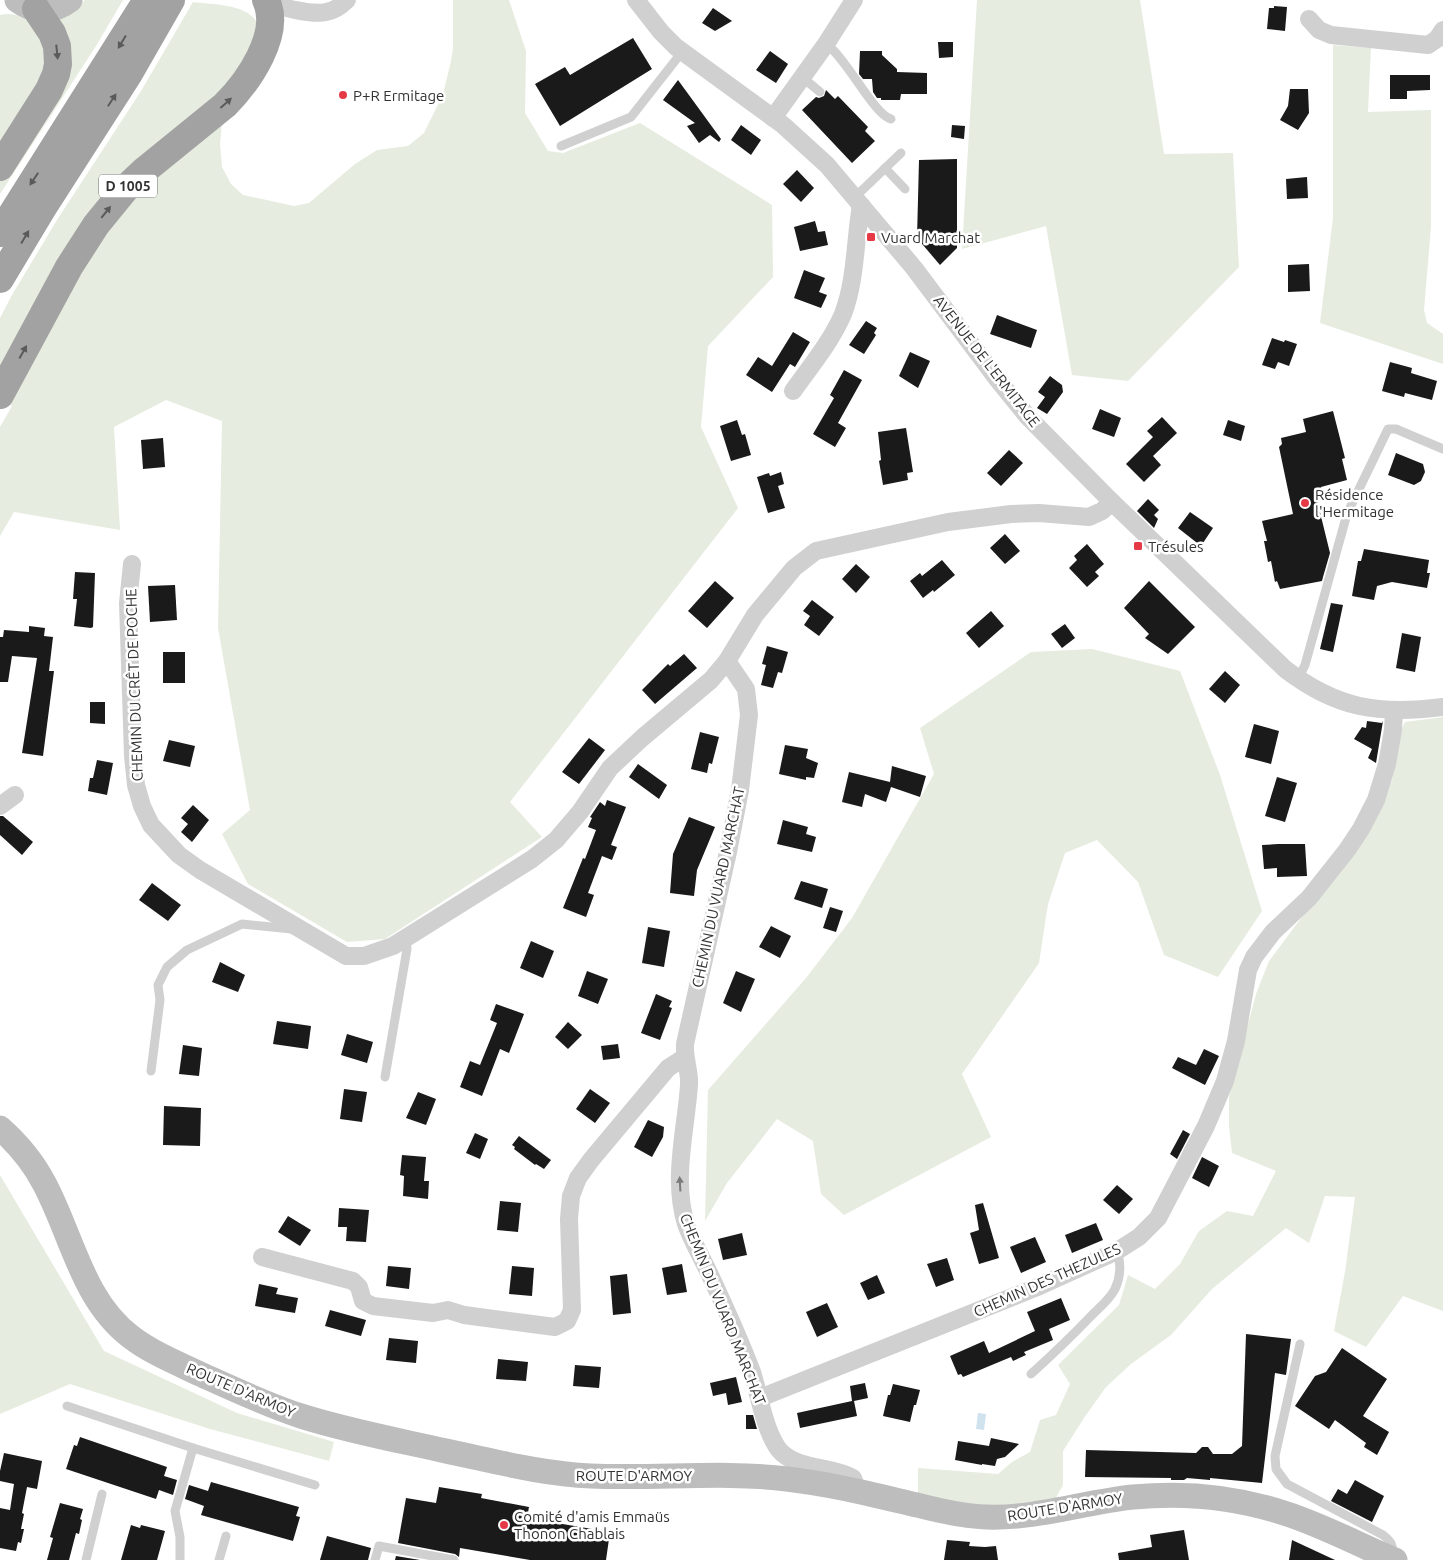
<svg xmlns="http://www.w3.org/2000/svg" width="1443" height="1560" font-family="Ubuntu,sans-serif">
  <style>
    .green { fill: #e6ecdf }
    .water { fill: #cfe2ee }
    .building { fill: #1a1a1a }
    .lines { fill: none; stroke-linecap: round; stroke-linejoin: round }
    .service { stroke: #d0d0d0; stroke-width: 9 }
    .minor { stroke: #d0d0d0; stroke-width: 18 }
    .secondary { stroke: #bdbdbd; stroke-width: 25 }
    .trunk { stroke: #a2a2a2; stroke-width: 28 }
    .oneway { fill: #5a5a5a }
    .oneway2 { fill: #7a7a7a }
    .poi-dot { fill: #e63946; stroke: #fff; stroke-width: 2 }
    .labels { text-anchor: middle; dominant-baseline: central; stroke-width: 5; stroke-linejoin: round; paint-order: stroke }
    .shield { fill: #fff; stroke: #707070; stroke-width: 1 }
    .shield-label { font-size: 14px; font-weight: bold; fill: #333 }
    .poi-label { font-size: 15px; fill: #333; stroke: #fff; text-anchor: start }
    .street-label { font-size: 15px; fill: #333; stroke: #fff }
  </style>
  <rect width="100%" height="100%" fill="#fff"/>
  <g class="green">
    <path d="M85,0h38l-27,46 -96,148v-16l57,-91 -5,-67 25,-13z"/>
    <path d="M453,0h56l17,51 -1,62 23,38 15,2 77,-30 132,82 1,72 -65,69 -7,81 37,81 -228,294 32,35 -157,102 -38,3 -99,-58 -26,-50 28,-24 -32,-182 4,-207 -56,-21 -52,27 6,103 -106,-18 -14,24v-109l12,-21 -5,-3 73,-135 45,-64 97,-83 -2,23 2,23 9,17 12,11 51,11 15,-3 46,-39 22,-14 31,-4 16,-13 19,-39 8,-33 2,-13z"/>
    <path d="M977,0h163l24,154 69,-1 6,114 -111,114 -56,-6 -26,-149 -84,23z"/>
    <path d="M193,2c21,3 58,1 66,25l-19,48 -99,89 -141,215v-61l12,-23 45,-75 84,-129z"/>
    <path d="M6,14c27,1 30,14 43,34l-12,42 -8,6 -29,46v-127z"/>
    <path d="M1333,45l38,3 -3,64 63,-2v117l-7,83 3,13 16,11v30l-123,-41 13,-105z"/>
    <path d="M1092,649l88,22 40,104 42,136 -44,66 -54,-22 -26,-73 -41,-42 -32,13 -17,51 -9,59 -77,111 29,63 -147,78 -23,-21 -8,-53 -36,-22 -50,64 -22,38 3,-131 98,-112 46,-60 82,-144 -14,-46 111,-76z"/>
    <path d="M1443,717v594l-40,-15 -37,51 -32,-16 11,-59 10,-75 -30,-1 -16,47 -23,-15 -74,61 -41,46 -40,29 -25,23 -22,31 -21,33v34l-9,16 -57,6 -43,-5 -36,-8v-26l80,6 14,-12 18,-10 10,-32 16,-5 14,-31 -12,-19 61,-60 9,-30 27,14 25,-25 19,-33 28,-20 26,5 23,-45 -44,-18 -3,-27v-29l27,-103 13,-33 104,-139 19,-42 7,-45 6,-13z"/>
    <path d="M0,1175l104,176 133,62 97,29 -5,19 -119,-32 -140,-45 -70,30z"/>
  </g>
  <path class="water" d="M978,1413l8,1 -2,16 -8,-1z"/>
  <g class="building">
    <path d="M1274,6l13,1 -2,24 -18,-2 2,-21h5z"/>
    <path d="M713,8l19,13 -17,10 -13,-8z"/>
    <path d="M633,38l19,31 -92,57 -25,-42 30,-17 5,8z"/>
    <path d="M938,42h15v15l-14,1z"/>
    <path d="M770,51l18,13 -12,19 -20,-13z"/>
    <path d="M860,51h22v4l15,14v3l30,1v21h-26l-1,6h-19v-2h-4l-4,-6 -1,-13h-9l-4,-5z"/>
    <path d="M1390,75h40v15l-23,1v8h-17z"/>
    <path d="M678,80l43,59 -2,3 -9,-7 -11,8 -12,-17 8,-3 -32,-23z"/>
    <path d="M1290,89h18l1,24 -11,17 -18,-10 8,-14z"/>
    <path d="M826,90l9,9 3,-3 30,31 -3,4 10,10 -23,22 -50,-53 14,-13 3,1 5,-2z"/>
    <path d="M741,125l20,15 -10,15 -20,-15z"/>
    <path d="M952,125l13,1 -1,13 -13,-2z"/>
    <path d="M957,159v89l-17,17 -23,-27 2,-78z"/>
    <path d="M797,170l17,18 -13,14 -18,-18z"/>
    <path d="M1307,177l1,21 -21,1 -1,-20z"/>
    <path d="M815,221l3,11 7,-1 3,14 -28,6 -6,-24z"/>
    <path d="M1309,264l1,27 -22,1v-27z"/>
    <path d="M804,270l21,8 -6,14 8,3 -6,13 -27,-10z"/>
    <path d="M997,315l40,15 -6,18 -41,-14z"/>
    <path d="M866,321l11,7 -3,5 2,2 -12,19 -15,-9z"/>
    <path d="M793,332l17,10 -15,25 -5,-3 -18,28 -26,-17 12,-18 14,9z"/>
    <path d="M1272,338l12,4 1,-2 12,4 -8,22 -11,-4 -3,7 -13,-4z"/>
    <path d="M910,352l20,9 -12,27 -19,-12z"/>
    <path d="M1390,362l22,6 -1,5 26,8 -5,19 -27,-7 -1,4 -22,-6z"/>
    <path d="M844,370l18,10 -24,43 8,5 -11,19 -22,-13 21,-36 -4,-3z"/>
    <path d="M1050,376l12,9 1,7 -16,22 -10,-6 8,-11 -7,-5z"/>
    <path d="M1100,409l21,9 -7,19 -22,-8z"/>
    <path d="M1333,411l12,47 -3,1 5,21 -26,7 2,12 -6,1 13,53 -7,24 -1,4 -42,8 -3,-8 -2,1 -4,-21 -3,1 -4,-21h3l-5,-20 31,-7 -14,-67 3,-3 -1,-6 25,-6 -3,-13z"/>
    <path d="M1162,417l15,16 -24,23 8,9 -17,17 -18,-18 27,-27 -6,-6z"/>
    <path d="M737,420l5,15 3,-1 6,21 -20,6 -11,-35z"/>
    <path d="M1228,420l17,6 -4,15 -18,-6z"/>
    <path d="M906,428l7,44 -6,1 1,7 -25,5 -4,-24 2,-1 -3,-28z"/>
    <path d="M163,438l2,29 -22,2 -2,-29z"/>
    <path d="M1009,450l14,13 -22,23 -14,-13z"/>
    <path d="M1396,453l27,11 2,8 -4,9 -7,4 -26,-10z"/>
    <path d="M781,472l3,12 -6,2 7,22 -17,5 -11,-36 12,-4 1,3z"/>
    <path d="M1148,499l11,11 -5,5 4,4 -4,9 -17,-17z"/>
    <path d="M1190,512l23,16 -12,18 -23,-18z"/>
    <path d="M1005,534l15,17 -15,13 -15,-16z"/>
    <path d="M1087,544l17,20 -9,8 4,4 -12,11 -18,-19 8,-8 -3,-4z"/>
    <path d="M1364,549l65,11 -2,13h3l-3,15 -35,-6 -15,4 -3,14 -22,-4 6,-35h3z"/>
    <path d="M942,560l13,15 -21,17 -1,-2 -10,8 -13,-17 10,-8 2,3z"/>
    <path d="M856,564l14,13 -14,16 -14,-14z"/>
    <path d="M75,572l20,1 -2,54 -2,1 -17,-2 3,-27h-4z"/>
    <path d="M715,581l19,17 -27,30 -19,-17z"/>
    <path d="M1149,581l46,46 -27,27 -23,-16 4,-4 -25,-26z"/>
    <path d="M175,585l2,35 -27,2 -2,-36z"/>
    <path d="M812,600l22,17 -15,19 -15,-11 6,-9 -7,-5z"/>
    <path d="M1331,603l12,2 -10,47 -13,-3z"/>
    <path d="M991,611l13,15 -25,22 -13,-15z"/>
    <path d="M1065,624l10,14 -13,10 -11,-14z"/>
    <path d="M29,626l16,2 -1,8 9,1 -4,34h5l-11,85 -21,-3 15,-95 -25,-2 -4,26h-8v-45h3l1,-7 25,2z"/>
    <path d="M1402,633l19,4 -6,35 -19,-4z"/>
    <path d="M767,646l21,6 -6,21 -4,-1 -5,16 -12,-3 5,-20 -4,-1z"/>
    <rect x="163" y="652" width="22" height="31"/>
    <path d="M684,654l13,14 -42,36 -13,-14 26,-26 2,2z"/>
    <path d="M1225,671l15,14 -15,18 -16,-14z"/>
    <path d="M90,702h15v22l-15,-1z"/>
    <path d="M1367,721l15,2 1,-2 -7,42 -8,-5 4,-9 -18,-10 8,-12 4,1z"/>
    <path d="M1254,724l25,7 -8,33 -26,-7z"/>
    <path d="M700,732l19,5 -7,27 -3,-1 -2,10 -16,-4z"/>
    <path d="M589,738l16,12 -26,34 -17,-12z"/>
    <path d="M169,740l26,6 -5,21 -27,-6z"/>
    <path d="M785,745l23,4 -2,9 12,5 -4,15 -8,-1v3l-27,-6z"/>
    <path d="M97,760l16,3 -6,32 -19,-4 2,-13h3z"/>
    <path d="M638,764l29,21 -8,14 -30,-22z"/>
    <path d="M892,766l34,10 -6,21 -29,-10 -5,15 -21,-8 -3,13 -20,-5 7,-30 41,10z"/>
    <path d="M1277,777l20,6 -12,39 -20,-6z"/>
    <path d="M607,800l19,7 -15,38 6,2 -5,13 -10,-4 -14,37 6,2 -8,22 -23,-9 20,-50 2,1 11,-29 -8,-3 4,-9 -2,-1 10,-15 5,4z"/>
    <path d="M193,805l16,15 -17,22 -11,-10 7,-8 -7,-6z"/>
    <path d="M0,816h3l30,26 -11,13 -22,-20z"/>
    <path d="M689,817l26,10 -18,43 -3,26 -24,-3 3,-39z"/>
    <path d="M783,820l25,7 -2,7 10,3 -4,15 -35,-8z"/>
    <path d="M1278,844h27l2,32 -30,1v-9l-13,1 -2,-24z"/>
    <path d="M801,881l27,8 -6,19 -28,-9z"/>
    <path d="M152,883l29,22 -13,16 -29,-21z"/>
    <path d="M830,907l13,4 -7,21 -13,-4z"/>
    <path d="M771,926l20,10 -11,22 -21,-11z"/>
    <path d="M648,927l22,4 -6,36 -22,-4z"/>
    <path d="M531,941l23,10 -11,27 -23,-10z"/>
    <path d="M220,962l25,13 -7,17 -26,-10z"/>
    <path d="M587,971l21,8 -10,25 -20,-8z"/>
    <path d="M736,971l19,8 -14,33 -18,-9z"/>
    <path d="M656,994l16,7 -3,6 3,1 -12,32 -19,-7z"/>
    <path d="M496,1004l28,10 -15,39 -9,-4 -18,47 -22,-9 10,-26 10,4 17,-42 -7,-3z"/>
    <path d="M277,1021l34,5 -3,23 -35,-5z"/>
    <path d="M568,1022l14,13 -14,14 -13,-12z"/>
    <path d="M347,1034l26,8 -6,21 -26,-8z"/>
    <path d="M618,1044l2,14 -17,2 -2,-14z"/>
    <path d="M183,1045l19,3 -3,28 -20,-2z"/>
    <path d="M1204,1049l15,7 -14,29 -33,-17 6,-11 18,8z"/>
    <path d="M344,1089l23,3 -5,30 -22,-3z"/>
    <path d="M590,1089l20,14 -15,20 -19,-14z"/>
    <path d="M418,1092l18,7 -10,26 -20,-7z"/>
    <path d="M164,1106l37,2 -1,38 -37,-1z"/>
    <path d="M648,1120l16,7 -1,10 -11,20 -18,-10z"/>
    <path d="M1183,1130l7,4 -13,25 -7,-5z"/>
    <path d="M475,1133l13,6 -8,20 -14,-6z"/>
    <path d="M519,1136l32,24 -7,9 -8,-5 -1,1 -21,-16 1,-2 -3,-2z"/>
    <path d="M402,1155l24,2 -2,24h5l-1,18 -25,-3 1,-20 -4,-1z"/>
    <path d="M1202,1157l17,9 -10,21 -17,-9z"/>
    <path d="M1117,1185l16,14 -14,15 -16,-14z"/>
    <path d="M500,1201l21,2 -3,29 -21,-2z"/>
    <path d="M983,1203l16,55 -20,6 -9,-31 9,-3 -4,-25z"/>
    <path d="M339,1208l30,2 -3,32 -20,-1 1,-14h-9z"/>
    <path d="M288,1216l23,14 -11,16 -22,-14z"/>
    <path d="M1096,1223l7,17 -31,13 -7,-18z"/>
    <path d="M742,1233l5,22 -24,5 -5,-21z"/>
    <path d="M1035,1237l11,25 -25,11 -11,-26z"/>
    <path d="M947,1258l7,22 -18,7 -9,-23z"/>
    <path d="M682,1264l5,28 -20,3 -5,-27z"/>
    <path d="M388,1266l23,2 -2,21 -23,-3z"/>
    <path d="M512,1266l22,2 -2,28 -23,-2z"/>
    <path d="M627,1274l4,39 -18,2 -3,-39z"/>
    <path d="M877,1275l8,18 -17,7 -8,-17z"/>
    <path d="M259,1284l19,4 -2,6 22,4 -3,15 -40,-7z"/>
    <path d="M1061,1298l9,22 -21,9 4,11 -29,12 2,3 -13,6 -2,-4 -48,20 -2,-3 -3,1 -8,-19 34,-15 5,12 46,-22 -8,-19z"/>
    <path d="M827,1303l11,24 -21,10 -11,-25z"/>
    <path d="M330,1310l36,10 -5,16 -36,-10z"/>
    <path d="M1246,1334l45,5 -5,36 -11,-2 -13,110 -52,-5v2l-23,-2 -3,2h-13v-2l-86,-1 1,-27 110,3 6,-6h6l5,7h19l10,-8z"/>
    <path d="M389,1338l29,3 -2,22 -30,-3z"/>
    <path d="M1342,1348l45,31 -24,37 26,16 -12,23 -13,-8 2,-4 -31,-23 -6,9 -34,-23 20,-30 11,-4z"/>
    <path d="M498,1359l30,3 -2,19 -30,-2z"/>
    <path d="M575,1365l26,2 -2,21 -26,-2z"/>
    <path d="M736,1377l6,25 -14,3 -2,-12 -13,3 -3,-13z"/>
    <path d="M865,1383l3,15 -14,3 3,15 -57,12 -3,-15 55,-12 -2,-15z"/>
    <path d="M893,1384l27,6 -4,15h-2l-4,17 -27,-6 5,-21h2z"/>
    <path d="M746,1415h7l4,14h-11z"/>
    <path d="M80,1437l87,30 -3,9 13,4 -4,15 -14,-5 -3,9 -90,-30 8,-24 3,1z"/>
    <path d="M991,1438l28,6 -14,13 -8,2 -2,7 -13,-2v1l-27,-5 3,-19 31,5z"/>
    <path d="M4,1453l38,8 -5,28 -10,-2 -5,26 2,1 -3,15h3l-3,14 -3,-1 -2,9 -16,-3v-40l10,2 4,-26 -14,-3v-10z"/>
    <path d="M1355,1480l29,16 -12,26 -41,-21 7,-12 9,5z"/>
    <path d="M211,1482l88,25 -3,9 4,1 -7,24 -92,-26 3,-9 -19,-7 4,-14 19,6z"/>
    <path d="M439,1487l43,7 -1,4 48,9 -2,11 83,14 -4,28h-76l-70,-12 -1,9 -4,-3 -57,-11 8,-45 30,5z"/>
    <path d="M60,1503l23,6 -3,10 2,1 -3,14 -3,-1 -7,27h-22l6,-22 -3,-1z"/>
    <path d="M131,1525l9,3 1,-3 24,6 -8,29h-36z"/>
    <path d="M1184,1530l5,30h-70l-1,-7 34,-6 -2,-12z"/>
    <path d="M327,1536l44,12 -3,12h-48z"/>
    <path d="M947,1540l23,2 -1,4 16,1 11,-1 2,14h-54z"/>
    <path d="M1292,1540l43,20h-46z"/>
    <path d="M396,1556l24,4h-25z"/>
  </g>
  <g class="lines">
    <g class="service">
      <path d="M826,44c20,13 48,71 65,75"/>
      <path d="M802,77l18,15"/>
      <path d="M561,146l70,-29 51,-65"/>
      <path d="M885,168l20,21"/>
      <path d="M855,197l46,-44"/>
      <path d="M1298,679l7,-14 42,-151 41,-85h8l47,20"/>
      <path d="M151,1071l9,-71 -2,-15 9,-18 20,-17 55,-26 50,5"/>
      <path d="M385,1077l22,-128 -1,-11"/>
      <path d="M1300,1344l-25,112 1,13 11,15 96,51c8,6 11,11 9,21"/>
      <path d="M1031,1374c21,-19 42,-39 61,-59 8,-8 18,-16 23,-26 6,-13 6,-26 2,-38"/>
      <path d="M67,1406l126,42"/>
      <path d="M86,1560l16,-66"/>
      <path d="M180,1560v-23l-5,-26 18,-63 122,37"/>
      <path d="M219,1560l7,-24"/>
      <path d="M375,1560l4,-14 75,14"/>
    </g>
    <g class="minor">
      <path d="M267,0c11,8 46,15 59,12 9,-1 15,-6 21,-12"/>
      <path d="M636,0l25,32 15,15 107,78 44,40 87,103 84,112 30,37 84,85 173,167c52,40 94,46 158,38"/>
      <path d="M1309,19l10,11 12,5 97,10 9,-6 6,-9"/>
      <path d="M773,118l53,-74 28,-44"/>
      <path d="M793,391c17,-24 38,-49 50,-77 13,-34 12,-74 18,-109"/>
      <path d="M132,564l-4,39 5,153 3,29 6,21 9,19 28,30 21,15 146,86h18l29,-10 139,-87 24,-19 24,-28 30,-44 32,-30 69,-58 16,-19"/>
      <path d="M0,806l15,-11"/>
      <path d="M262,1257l91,24 6,6 4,14 10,5 60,7 15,-3 16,5 91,12 12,-6 5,-11 -3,-91 2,-23 7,-18 13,-18 77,-92 17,-11"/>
      <path d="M760,1398l275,-110 82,-37 22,-14 19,-19 48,-92 19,-45 11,-40 12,-71 6,-13 19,-25 36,-34 38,-48 14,-21 15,-29 11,-36 6,-34 1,-19"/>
      <path d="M858,1492l-5,-14c-21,-12 -52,-8 -71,-25 -16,-15 -23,-59 -30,-81 -12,-32 -27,-65 -42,-97 -8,-17 -18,-34 -24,-51 -14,-45 0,-94 3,-139 1,-13 -5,-27 -4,-41l43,-192 12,-62 9,-75 -3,-26 -19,-28 28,-46 39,-47 22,-17 132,-29 63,-8 28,-1 50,4 13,-6 10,-9"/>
    </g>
    <g class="secondary">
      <path d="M17,0c17,13 36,13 53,0"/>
      <path d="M0,1128c18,16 33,34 44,55 28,52 38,117 87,154 21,16 46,26 69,37 33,15 67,31 101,42 47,15 96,24 145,35 48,10 96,23 145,25 66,3 131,-5 196,3 44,5 87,16 130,26 23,6 45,11 69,12 50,2 98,-15 147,-20 52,-5 104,0 154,17 37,12 72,31 108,46"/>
    </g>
    <g class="trunk">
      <path d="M0,167l49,-77 7,-16 2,-10 -1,-18 -5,-13 -16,-24"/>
      <path d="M0,233l147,-233"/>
      <path d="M0,279l42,-70 86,-134 43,-75"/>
      <path d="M0,395l69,-128 27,-42 31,-38 18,-17 80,-65c23,-23 57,-71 41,-105"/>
    </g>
  </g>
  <defs><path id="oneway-solid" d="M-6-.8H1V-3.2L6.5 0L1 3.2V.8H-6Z" transform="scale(1.25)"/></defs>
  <g class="oneway">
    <use href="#oneway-solid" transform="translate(122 42) rotate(121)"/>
    <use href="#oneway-solid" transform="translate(57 52) rotate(84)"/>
    <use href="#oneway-solid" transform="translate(112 100) rotate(-57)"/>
    <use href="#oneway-solid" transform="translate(226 103) rotate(-42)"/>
    <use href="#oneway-solid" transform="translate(34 179) rotate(124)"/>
    <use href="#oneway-solid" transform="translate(106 212) rotate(-51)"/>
    <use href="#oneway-solid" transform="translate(25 237) rotate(-59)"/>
    <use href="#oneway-solid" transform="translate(23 352) rotate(-61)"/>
  </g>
  <use class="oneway2" href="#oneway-solid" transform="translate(680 1184) rotate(-93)"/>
  <g class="poi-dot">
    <circle cx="343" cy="95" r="5"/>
    <rect x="866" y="232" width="10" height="10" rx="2.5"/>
    <circle cx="1305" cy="503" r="5"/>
    <rect x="1133" y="541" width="10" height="10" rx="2.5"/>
    <circle cx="504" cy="1525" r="5"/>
  </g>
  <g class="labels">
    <rect class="shield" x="99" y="174.5" width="58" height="23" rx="4"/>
    <g class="shield-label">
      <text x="128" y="186">D 1005</text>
    </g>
    <g class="poi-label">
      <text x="353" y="95">P+R Ermitage</text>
      <text x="881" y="237">Vuard Marchat</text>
      <text x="1315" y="494">Résidence<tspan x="1315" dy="17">l'Hermitage</tspan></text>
      <text x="1148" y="546">Trésules</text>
      <text x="514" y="1516">Comité d'amis Emmaüs<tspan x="514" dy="17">Thonon Chablais</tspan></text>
    </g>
    <g class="street-label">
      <text transform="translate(987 361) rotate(52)">AVENUE DE L'ERMITAGE</text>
      <text transform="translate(134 685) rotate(-92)">CHEMIN DU CRÊT DE POCHE</text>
      <text transform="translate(718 887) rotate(-78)">CHEMIN DU VUARD MARCHAT</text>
      <text transform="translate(1047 1280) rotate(-24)">CHEMIN DES THEZULES</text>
      <text transform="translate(723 1309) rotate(68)">CHEMIN DU VUARD MARCHAT</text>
      <text transform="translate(241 1390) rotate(23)">ROUTE D'ARMOY</text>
      <text x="634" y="1475">ROUTE D'ARMOY</text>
      <text transform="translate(1065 1507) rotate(-9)">ROUTE D'ARMOY</text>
    </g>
  </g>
</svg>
